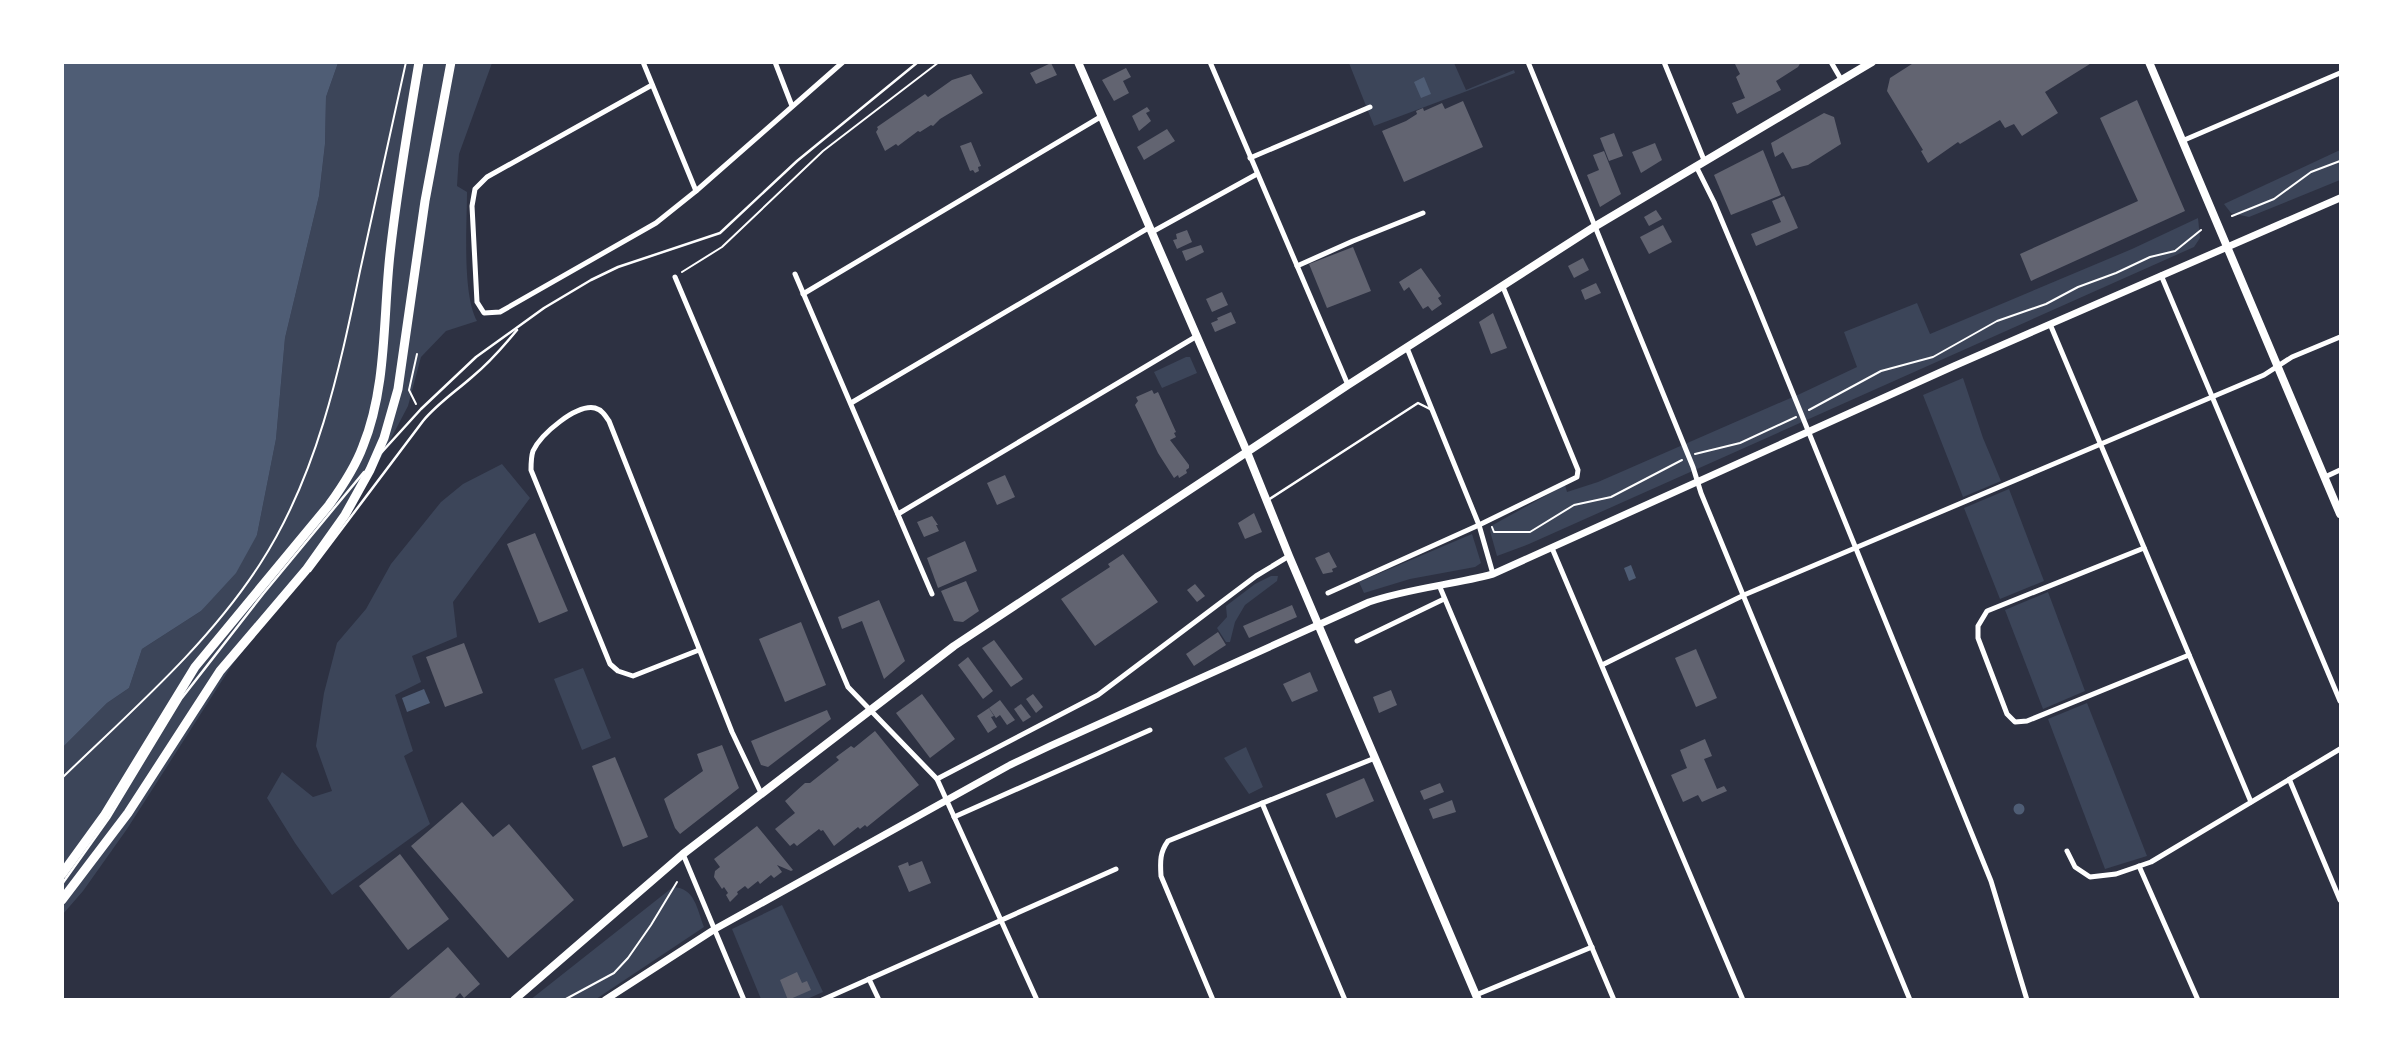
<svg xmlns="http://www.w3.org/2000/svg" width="2403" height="1062" font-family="'Alegreya Sans',sans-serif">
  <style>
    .green { fill: #3c4559 }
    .water { fill: #4f5d75 }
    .building { fill: #626471 }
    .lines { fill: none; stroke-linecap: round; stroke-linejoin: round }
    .path { stroke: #fff; stroke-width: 2 }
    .service { stroke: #fff; stroke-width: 2.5 }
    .minor { stroke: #fff; stroke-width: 5 }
    .tertiary { stroke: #fff; stroke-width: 7 }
    .secondary { stroke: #fff; stroke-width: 8 }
    .trunk { stroke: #fff; stroke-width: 9 }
  </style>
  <rect width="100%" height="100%" fill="#2d3142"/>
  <g class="green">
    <path d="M338,63h154l-33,91 -2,32 10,6c0,33 -5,102 10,129l-31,10 -25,26 -13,49 -54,103 -122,156 -105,164 -44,62 -20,23v-167l44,-44 22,-15 13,-39 59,-38 56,-76 19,-96 9,-101 34,-142 6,-52 1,-47z"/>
    <path d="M1349,63h105l12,27 48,-20 1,3 -141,53z"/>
    <path d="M2340,150v30l-91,37 -18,-4 -7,-9z"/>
    <path d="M2198,218l2,20 -6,9 -665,297 -32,12 -7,-25 1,-5 74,-41 2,7 31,-10 204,-89 55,-26 -13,-35 73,-29 13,31 202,-85z"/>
    <path d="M1186,357h4l7,16 -35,15 -8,-16z"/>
    <path d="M1963,378l20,60 18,43 -38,16 -40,-102z"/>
    <path d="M502,464l28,34 -77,104 4,35 -45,19 9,26 -26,13 18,56 -9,5 26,68 -98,71 -37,-52 -28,-45 15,-26 31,25 19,-6 -16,-45 8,-53 13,-50 29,-34 25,-45 50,-62 22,-18z"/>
    <path d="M2009,489l35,92 -44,18 -36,-91z"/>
    <path d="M1472,534l9,29 -6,4 -65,12 -46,14 -5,-11z"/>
    <path d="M1271,576h7l-1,5 -32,24 -10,17 -5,20h-4l-9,-14 10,-11 -1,-11 29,-22z"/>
    <path d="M2048,592l37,99 -42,18 -38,-99z"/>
    <path d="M583,668l28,70 -29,12 -28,-71z"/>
    <path d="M2087,703l60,153 -42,13 -57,-150z"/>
    <path d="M1246,747l17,40 -14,7 -25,-36z"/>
    <path d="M673,887c22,1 24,22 31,40l-108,72 -66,1z"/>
    <path d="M782,905l41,87 -16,7h-46l-29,-70z"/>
  </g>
  <g class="water">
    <path d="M63,62l275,1 -12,34 -1,47 -6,52 -34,142 -9,101 -19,96 -21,38 -35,38 -59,38 -13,39 -22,15 -44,44z"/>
    <path d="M1424,77l7,17 -10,4 -7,-16z"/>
    <path d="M1631,565l5,13 -7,3 -5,-13z"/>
    <path d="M424,689l6,14 -23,9 -5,-14z"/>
    <circle cx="2019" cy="809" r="5.5"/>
  </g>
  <g class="building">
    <path d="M1734,62h67l-3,5 -22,14 5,9 -44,24 -5,-11 13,-5 -9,-21 4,-3z"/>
    <path d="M1915,62h178l-48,30 13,21 -36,23 -8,-12 -9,4 -5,-8 -40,24 -2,-2 -30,21 -7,-12 2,-1 -36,-59 3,-13z"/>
    <path d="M1051,63l6,12 -21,9 -6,-11z"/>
    <path d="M1126,68l5,9 -8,4 6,12 -15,8 -12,-21z"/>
    <path d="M971,74l12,19 -43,26 -7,7 -2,-1 -11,7 -2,-1 -20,15 -2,-2 -11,7 -9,-19 2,-3 -1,-2 48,-33 3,3 24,-17z"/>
    <path d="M2137,100l48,111 -154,70 -11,-27 118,-53 -38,-83z"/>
    <path d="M1463,101l20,46 -79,35 -22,-51 24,-10 11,-7 -1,-3 7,-3 1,3 18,-8 3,6z"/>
    <path d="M1147,107l3,4 -4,2 5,8 -12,10 -7,-15z"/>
    <path d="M1824,113l10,4 7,27 -33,21 -16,4 -9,-17 -8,5 -4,-14z"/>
    <path d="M1167,129l8,12 -31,19 -7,-13z"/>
    <path d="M1614,133l9,23 -14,5 -9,-23z"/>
    <path d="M971,142l10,24 -3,1 1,4 -4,2 -2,-3 -3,1 -10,-25z"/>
    <path d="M1655,143l7,17 -21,13 -9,-21z"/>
    <path d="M1763,150l18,45 -50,20 -17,-40z"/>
    <path d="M1604,151l17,43 -21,13 -13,-32 12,-5 -6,-15z"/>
    <path d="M1784,196l14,32 -42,18 -5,-12 30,-12 -9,-21z"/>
    <path d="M1656,210l6,9 -13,7 -5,-9z"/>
    <path d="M1663,225l9,17 -23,12 -9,-17z"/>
    <path d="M1187,230l5,12 -15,7 -4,-9 4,-1 -1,-5z"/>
    <path d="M1201,245l3,7 -18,9 -4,-10z"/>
    <path d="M1353,247l18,44 -44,17 -18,-44z"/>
    <path d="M1583,258l6,12 -15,8 -6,-12z"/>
    <path d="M1421,268l20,28 -3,2 4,6 -10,7 -4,-5 -5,3 -14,-22 -5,4 -5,-9z"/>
    <path d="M1596,283l5,10 -16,7 -4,-10z"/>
    <path d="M1222,292l6,13 -16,7 -6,-13z"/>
    <path d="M1231,312l5,11 -21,9 -4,-9 7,-3 -1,-2z"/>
    <path d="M1493,313l14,35 -16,6 -12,-32z"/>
    <path d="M1152,390l2,4 4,-2 18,40 -2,1 2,4 -6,3 19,25v3l-3,2 1,3 -8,5 -1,-3 -4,3 -16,-25 -23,-48 3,-4 -2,-4z"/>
    <path d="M1005,475l10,22 -18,8 -10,-22z"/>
    <path d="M1254,513l8,19 -17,7 -7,-16z"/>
    <path d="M932,516l6,9h-2l3,6 -15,6 -7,-15z"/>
    <path d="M535,533l33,78 -29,12 -32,-79z"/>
    <path d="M965,541l12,30 -39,17 -11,-30z"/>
    <path d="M1329,552l8,15 -5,2 1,3 -10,2 -8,-16z"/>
    <path d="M1123,554l35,48 -63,44 -34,-47 49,-32 -2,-3z"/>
    <path d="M966,581l13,30 -16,11 -9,-1 -13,-30z"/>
    <path d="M1195,584l10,12 -8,6 -10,-12z"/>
    <path d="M879,600l26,61 -21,18 -22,-58 -20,8 -4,-12z"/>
    <path d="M1292,605l5,12 -48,21 -6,-12z"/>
    <path d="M801,622l25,63 -41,17 -26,-63z"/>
    <path d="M1218,632l8,13 -32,21 -8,-12z"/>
    <path d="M994,640l29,39 -12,8 -29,-39z"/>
    <path d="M464,643l19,50 -38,14 -19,-50z"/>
    <path d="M1696,649l21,49 -21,9 -21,-49z"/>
    <path d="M968,657l25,34 -10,8 -25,-34z"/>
    <path d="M1310,672l8,19 -26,11 -9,-18z"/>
    <path d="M1391,690l6,15 -18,8 -6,-16z"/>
    <path d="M922,694l33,45 -25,19 -34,-45z"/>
    <path d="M1033,694l10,13 -7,6 -10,-14z"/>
    <path d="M1000,700l15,20 -8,5 -7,-10 -4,3 -7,-10z"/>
    <path d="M1021,704l10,13 -8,5 -9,-13z"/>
    <path d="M989,708l5,8 -3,1 6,10 -9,6 -11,-17z"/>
    <path d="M827,710l4,9 -63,48 -7,-2 -10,-24z"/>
    <path d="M875,731l44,54 -52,42 -2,-2 -5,4 -2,-2 -24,19 -11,-16 -2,1 -2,-2 -22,17 -3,-3 -4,3 -15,-17 20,-16 -10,-12 20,-18h5l29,-23 -3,-3 15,-11 3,2z"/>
    <path d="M1705,739l7,17 -8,3 13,30 7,-3 3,5 -25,11 -4,-7 -15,7 -12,-27 16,-7 -7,-18z"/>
    <path d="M722,745l17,43 -59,46 -5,-6 -11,-29 39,-28 -6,-17z"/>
    <path d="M615,757l33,80 -25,10 -31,-81z"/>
    <path d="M1364,778l10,23 -38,17 -10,-24z"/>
    <path d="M1440,783l4,9 -20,8 -4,-9z"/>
    <path d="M1452,800l4,12 -23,7 -4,-10z"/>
    <path d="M462,802l31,35 16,-13 65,76 -66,58 -97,-112z"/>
    <path d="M757,826l36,44 -2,1 -14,-6 5,7 -8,6 -3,-3 -11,9 -2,-3 -10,8 -3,-3 -8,6 1,2 -8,8 -4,-7 2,-2 -4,-6 -2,2 -8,-12 1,-6 5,-4 -6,-8z"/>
    <path d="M400,854l49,65 -41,31 -49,-64z"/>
    <path d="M922,861l9,22 -22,9 -11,-26 10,-4 1,4z"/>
    <path d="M448,947l32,37 -16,14 -4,-5 -7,7h-66z"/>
    <path d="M797,972l5,11 5,-2 4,9 -23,10 -8,-20z"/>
  </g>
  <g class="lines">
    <g class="path">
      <path d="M2232,216l42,-17 37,-27 29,-11"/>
      <path d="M682,272l40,-25 101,-96 116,-89"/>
      <path d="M416,404l-7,-14 8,-36"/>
      <path d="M1809,410l72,-39 52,-14 64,-36 49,-17 32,-17 38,-14 34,-16 25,-6 26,-21"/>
      <path d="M1695,454l45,-11 56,-26"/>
      <path d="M1492,527l2,5h36l44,-27 37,-8 71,-37"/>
      <path d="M62,778c69,-67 145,-132 198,-214 57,-88 79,-192 100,-293 15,-69 30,-139 46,-209"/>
      <path d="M564,1000l50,-27 14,-15 23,-33 26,-43"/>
    </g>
    <g class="service">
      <path d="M381,453l40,-44 55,-52 68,-49 47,-28 27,-13 102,-34 77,-72 121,-99"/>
      <path d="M1268,500l150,-97 12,6"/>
      <path d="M310,571l113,-150c14,-17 32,-29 49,-44 17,-14 31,-30 45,-47"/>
      <path d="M62,884l47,-66 72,-119 82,-105 101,-122"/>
    </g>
    <g class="minor">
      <path d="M643,62l53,129"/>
      <path d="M775,62l17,44"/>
      <path d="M1210,62l138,323"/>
      <path d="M1528,62l165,405 8,26 209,507"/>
      <path d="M1664,62l40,98"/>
      <path d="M1831,62l11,19"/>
      <path d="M652,85l-165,92 -12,12 -3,17 5,96 7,11 16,-1 156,-89 40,-32 147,-129"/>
      <path d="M2182,141l158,-68"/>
      <path d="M1250,158l120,-51"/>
      <path d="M1696,166l18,36 39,93 238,586 36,119"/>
      <path d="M1152,232l105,-58"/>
      <path d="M1297,266l56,-25 70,-28"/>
      <path d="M795,274l137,320"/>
      <path d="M2161,275l179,426"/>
      <path d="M675,277l173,410 89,92 100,221"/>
      <path d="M803,294l299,-178"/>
      <path d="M2050,324l201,478"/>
      <path d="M1407,348l72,177 14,49"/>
      <path d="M851,403l299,-176"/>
      <path d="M2325,477l15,-7"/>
      <path d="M898,514l299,-178"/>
      <path d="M1552,548l191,452"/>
      <path d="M2144,548l-157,63 -9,15v12l29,76 8,8 12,-1 162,-66"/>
      <path d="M1439,585l175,415"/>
      <path d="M1328,593l151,-68 98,-48 1,-7 -75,-183"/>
      <path d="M1357,641l87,-42"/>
      <path d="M699,650l-66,26 -15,-5 -8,-7 -79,-194c0,-7 0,-13 2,-19 8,-17 43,-47 62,-43 7,2 10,7 14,13l123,311 29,61"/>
      <path d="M1602,665l142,-70 520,-220 28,-18 48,-20"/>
      <path d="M937,779l161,-84 158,-119 33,-20"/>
      <path d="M2290,781l50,119"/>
      <path d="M1262,803l83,197"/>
      <path d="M954,817l196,-87"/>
      <path d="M2067,851l8,16 15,10 26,-3 35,-12 189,-113"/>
      <path d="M683,854l61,146"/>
      <path d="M2139,866l59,134"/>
      <path d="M869,979l10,21"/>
      <path d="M1476,995l116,-48"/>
      <path d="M822,1000l294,-131"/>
      <path d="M1213,1000l-52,-124c-1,-15 -1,-24 7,-35l207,-83"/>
    </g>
    <path class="tertiary" d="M605,1000l110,-71 295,-164 40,-19 319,-144c41,-14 83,-17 124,-28l461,-208 386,-168"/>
    <g class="secondary">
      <path d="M1078,62l169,390 42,104 189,444"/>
      <path d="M2149,62l191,452"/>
      <path d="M514,1000l169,-146 271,-208 394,-261 246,-158 278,-165"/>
    </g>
    <g class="trunk">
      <path d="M62,874l42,-58 91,-149 134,-162c13,-18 26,-37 34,-59 24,-59 20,-129 27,-192 7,-64 18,-128 29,-192"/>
      <path d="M62,900l66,-87 92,-142 86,-101 39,-55 25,-45 14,-32 14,-49 27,-188 26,-139"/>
    </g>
  </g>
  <rect width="2403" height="1062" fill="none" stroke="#ffffff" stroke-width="128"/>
</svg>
